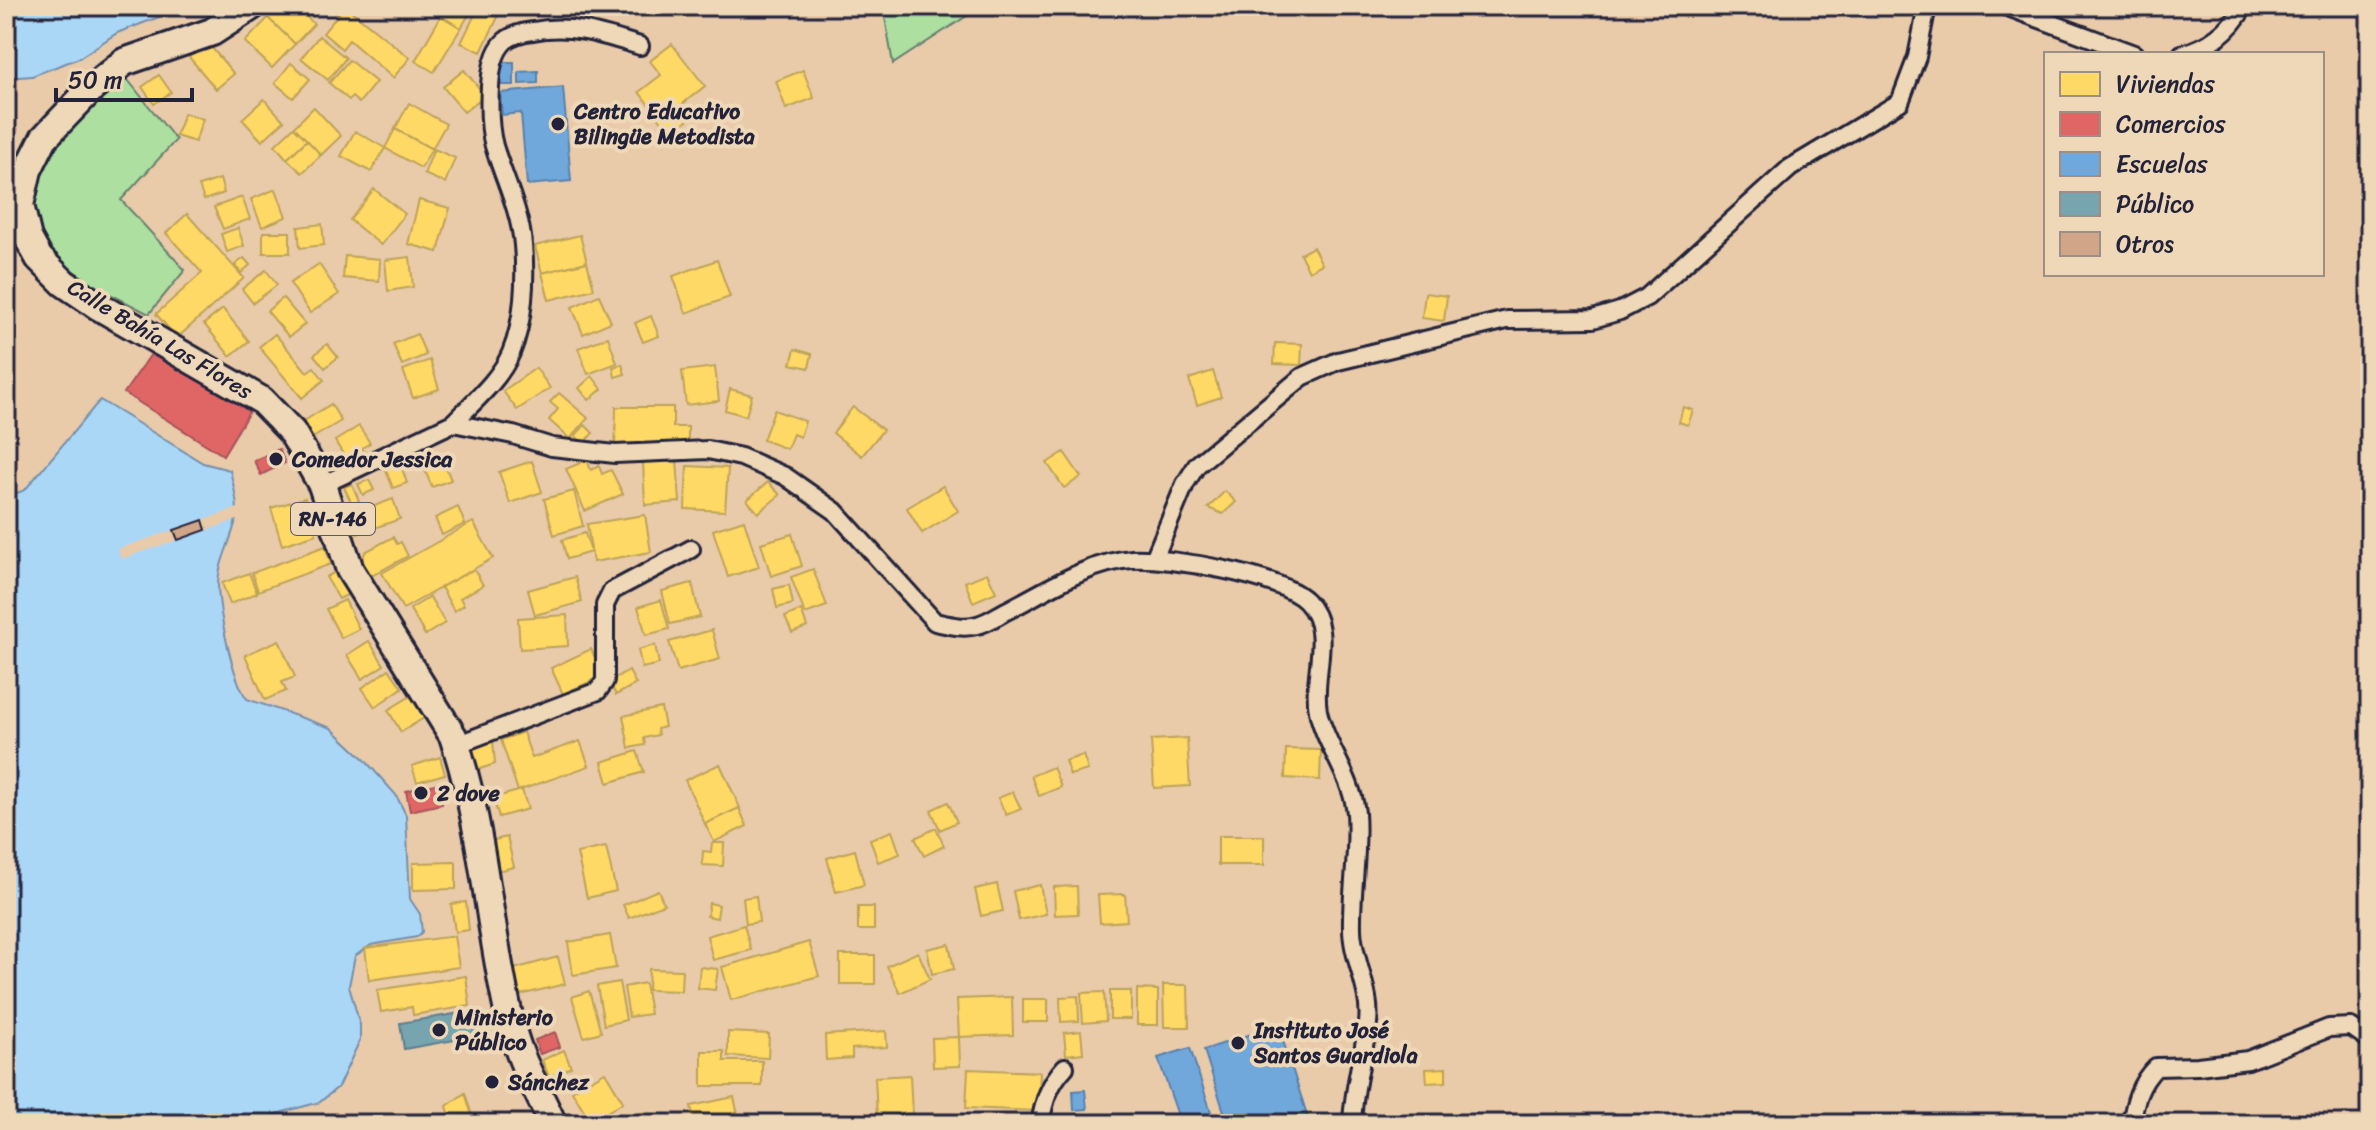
<svg xmlns="http://www.w3.org/2000/svg" width="2376" height="1130" font-family="Sriracha,sans-serif">
  <style>
    .green { fill: #acdfa0; stroke: #67806e; stroke-width: 2 }
    .water { fill: #abd7f7; stroke: #748fac; stroke-width: 2 }
    .pier { fill: #e9cbaa }
    .homes { fill: #ffd966; stroke: #bda259; stroke-width: 2 }
    .shops { fill: #e06666; stroke: #a75259; stroke-width: 2 }
    .schools { fill: #6fa8dc; stroke: #5880ac; stroke-width: 2 }
    .public { fill: #76a5af; stroke: #5d7e8c; stroke-width: 2 }
    .building { fill: #d1a588; stroke: #22223b; stroke-width: 2 }
    .lines { fill: none; stroke-linecap: round; stroke-linejoin: round }
    .minor-casing { stroke: #22223b; stroke-width: 22 }
    .primary-casing { stroke: #22223b; stroke-width: 32 }
    .minor { stroke: #eed8b7; stroke-width: 16 }
    .primary { stroke: #eed8b7; stroke-width: 26 }
    .poi-dot { fill: #22223b; stroke: #eed8b7; stroke-width: 3 }
    .labels { text-anchor: middle; dominant-baseline: central; stroke-width: 8; stroke-linejoin: round; paint-order: stroke }
    .shield { fill: #eed8b7; stroke: #5f5960; stroke-width: 2 }
    .shield-label { font-size: 20px; font-weight: bold; fill: #22223b }
    .poi-label { font-size: 22px; font-weight: bold; fill: #22223b; stroke: #eed8b7; text-anchor: start }
    .street-label { font-size: 22px; fill: #22223b; stroke: #eed8b7 }
  </style>
  <rect width="100%" height="100%" fill="#e9cbaa"/>
  <filter id="ink" filterUnits="userSpaceOnUse"><feTurbulence type="fractalNoise" baseFrequency=".0125" numOctaves="2"/><feDisplacementMap in="SourceGraphic" scale="16" xChannelSelector="R" yChannelSelector="G"/><feConvolveMatrix kernelMatrix="1 2 1 2 8 2 1 2 1" color-interpolation-filters="sRGB"/></filter>
  <g filter="url(#ink)">
    <g class="green">
      <path d="M883,6h99l-89,58z"/>
      <path d="M124,75l52,65 -55,60 64,70 -36,44 -47,-24 -48,-32 -17,-22 -7,-48 13,-31 56,-61z"/>
    </g>
    <g class="water">
      <path d="M6,6h182l-71,27 -38,25 -47,18 -26,2z"/>
      <path d="M100,400l103,63 27,7c3,15 9,33 6,49 -4,21 -18,44 -18,66 1,27 14,93 29,114l84,29 33,31 32,36 10,20 4,84 10,15 2,18 -5,5 -46,8 -16,11 -6,30 11,39v15l-22,47 -18,15 -81,22h-233v-627l19,-7z"/>
    </g>
    <path class="pier" d="M241,507l-1,12 -119,40 -3,-10z"/>
    <g class="homes">
      <path d="M280,6h15l19,18 -19,20 -27,-26z"/>
      <path d="M345,6l65,52 -17,20 -44,-38 -7,9 -19,-16z"/>
      <path d="M447,6h27l-13,22 -20,-12z"/>
      <path d="M478,8l20,9 -17,35 -20,-9z"/>
      <path d="M441,16l20,12 -27,44 -19,-11z"/>
      <path d="M268,18l27,26 -23,24 -27,-26z"/>
      <path d="M319,36l27,22 -18,22 -27,-22z"/>
      <path d="M207,42l27,32 -18,15 -27,-32z"/>
      <path d="M672,44l33,42 -25,20 10,12 -19,15 -32,-41 22,-17 -11,-14z"/>
      <path d="M349,60l27,22 -17,21 -7,-6 -3,3 -20,-17z"/>
      <path d="M291,63l19,16 -17,19 -18,-15z"/>
      <path d="M464,70l21,25 -21,17 -21,-25z"/>
      <path d="M803,70l11,28 -28,11 -10,-28z"/>
      <path d="M159,75l12,17 -17,12 -12,-17z"/>
      <path d="M264,99l20,22 -22,20 -20,-22z"/>
      <path d="M409,103l37,21 -14,25 -37,-20z"/>
      <path d="M314,107l27,29 -20,19 -27,-28z"/>
      <path d="M184,113l19,6 -8,23 -19,-6z"/>
      <path d="M294,127l13,13 -20,19 -12,-14z"/>
      <path d="M395,129l37,20 -11,19 -36,-20z"/>
      <path d="M355,131l30,17 -14,24 -30,-16z"/>
      <path d="M307,140l14,15 -19,18 -15,-14z"/>
      <path d="M434,149l21,9 -10,25 -21,-9z"/>
      <path d="M220,179l4,14 -20,7 -5,-14z"/>
      <path d="M276,189l10,28 -24,10 -11,-28z"/>
      <path d="M374,189l31,25 -24,31 -31,-25z"/>
      <path d="M242,197l8,22 -27,10 -9,-22z"/>
      <path d="M419,200l31,8 -12,44 -30,-8z"/>
      <path d="M187,214l57,64 -67,60 -21,-24 46,-41 -36,-40z"/>
      <path d="M322,224l2,21 -24,3 -2,-21z"/>
      <path d="M238,228l6,18 -17,6 -6,-18z"/>
      <rect x="263" y="232" width="27" height="21"/>
      <path d="M580,235l7,27 -45,11 -7,-27z"/>
      <path d="M1313,247l9,17 -13,7 -9,-17z"/>
      <path d="M345,256l35,3 -1,22 -36,-3z"/>
      <path d="M410,257l3,30 -25,4 -3,-31z"/>
      <path d="M244,258l6,7 -9,8 -6,-8z"/>
      <path d="M717,260l13,37 -44,16 -13,-37z"/>
      <path d="M587,262l7,27 -45,11 -7,-27z"/>
      <path d="M319,264l20,30 -29,19 -20,-30z"/>
      <path d="M266,270l11,15 -24,18 -11,-14z"/>
      <path d="M1425,293l22,3 -3,25 -22,-3z"/>
      <path d="M599,295l12,27 -28,12 -11,-27z"/>
      <path d="M283,298l22,26 -16,13 -22,-26z"/>
      <path d="M223,309l26,32 -19,15 -26,-32z"/>
      <path d="M651,316l8,20 -16,6 -8,-19z"/>
      <path d="M275,334l32,38 7,-5 10,13 -22,18 -43,-51z"/>
      <path d="M417,334l9,21 -24,10 -9,-21z"/>
      <path d="M608,337l9,26 -29,11 -10,-26z"/>
      <path d="M1275,343l27,1 -1,21 -27,-1z"/>
      <path d="M327,344l11,13 -13,11 -11,-13z"/>
      <path d="M795,349l17,5 -3,14 -18,-4z"/>
      <path d="M430,360l9,29 -26,9 -10,-28z"/>
      <path d="M622,364l3,10 -10,3 -2,-10z"/>
      <path d="M715,367l4,34 -33,4 -4,-34z"/>
      <path d="M536,368l14,20 -33,22 -14,-19z"/>
      <path d="M1213,371l8,26 -24,8 -8,-26z"/>
      <path d="M592,376l10,13 -13,11 -10,-12z"/>
      <path d="M730,389l22,6 -6,21 -21,-6z"/>
      <path d="M559,393l29,25 -18,21 -21,-19 9,-11 -8,-7z"/>
      <path d="M331,404l10,17 -30,18 -10,-16z"/>
      <path d="M616,407h57v20h15v22l-73,-1z"/>
      <path d="M853,407l30,23 -21,26 -29,-23z"/>
      <path d="M1683,407l10,3 -5,15 -9,-3z"/>
      <path d="M774,410l31,11 -5,16 -7,-3 -6,15 -24,-9z"/>
      <path d="M585,425l8,8 -9,10 -9,-7z"/>
      <path d="M359,426l11,17 -8,5 5,9 -16,10 -16,-26z"/>
      <path d="M439,451l12,29 -19,7 -12,-28z"/>
      <path d="M1064,452l17,25 -17,11 -17,-25z"/>
      <path d="M587,460l4,10 8,-4 3,8 9,-4 12,24 -38,17 -19,-42z"/>
      <path d="M677,460l3,42 -35,3 -2,-43z"/>
      <path d="M532,461l10,31 -32,11 -11,-31z"/>
      <path d="M400,463l7,20 -14,5 -8,-20z"/>
      <path d="M687,466l41,2 -3,43 -40,-2z"/>
      <path d="M369,480l5,10 -11,5 -5,-11z"/>
      <path d="M768,482l12,13 -22,18 -11,-13z"/>
      <path d="M352,484l7,17 -7,3 -8,-17z"/>
      <path d="M943,486l15,25 -36,22 -15,-25z"/>
      <path d="M574,491l9,35 -29,9 -10,-36z"/>
      <path d="M1225,491l11,11 -13,12 -15,-6z"/>
      <path d="M305,498l11,36 -34,11 -11,-37z"/>
      <path d="M393,499l7,20 -48,17 -9,-25 13,-4 2,5z"/>
      <path d="M458,507l7,17 -23,11 -7,-17z"/>
      <path d="M645,515l6,37 -58,10 -6,-38z"/>
      <path d="M744,520l15,47 -31,10 -15,-47z"/>
      <path d="M473,522l20,36 -90,51 -21,-36z"/>
      <path d="M585,533l6,19 -24,7 -5,-19z"/>
      <path d="M792,534l10,32 -31,10 -10,-33z"/>
      <path d="M393,537l4,7 4,-2 7,14 -40,22 -7,-13 4,-13z"/>
      <path d="M325,546l6,18 -73,27 -6,-18z"/>
      <path d="M474,569l9,16 -23,13 4,7 -10,6 -13,-24z"/>
      <path d="M813,569l14,37 -22,8 -14,-37z"/>
      <path d="M337,571l12,23 -10,5 -13,-22z"/>
      <path d="M249,573l8,20 -27,11 -8,-21z"/>
      <path d="M987,573l9,19 -23,10 -8,-20z"/>
      <path d="M575,577l7,25 -47,13 -7,-25z"/>
      <path d="M692,583l8,34 -30,7 -8,-33z"/>
      <path d="M789,585l4,19 -16,4 -4,-19z"/>
      <path d="M430,597l15,26 -20,12 -15,-26z"/>
      <path d="M345,600l14,29 -18,9 -15,-29z"/>
      <path d="M661,600l8,29 -23,6 -8,-28z"/>
      <path d="M801,610l6,17 -15,6 -7,-16z"/>
      <path d="M567,615l1,31 -48,3 -2,-31z"/>
      <path d="M712,630l8,29 -42,12 -9,-29z"/>
      <path d="M279,640l16,37 -13,5 4,9 -21,9 -20,-45z"/>
      <path d="M369,641l15,24 -22,14 -15,-24z"/>
      <path d="M655,645l4,19 -17,4 -4,-18z"/>
      <path d="M591,649l12,27 -40,18 -12,-26z"/>
      <path d="M389,669l13,19 -27,19 -13,-19z"/>
      <path d="M629,671l7,13 -20,11 -7,-14z"/>
      <path d="M411,696l13,22 -23,14 -13,-22z"/>
      <path d="M661,708l4,19 -8,2 1,6 -14,3 1,7 -16,3 -6,-32z"/>
      <path d="M523,732l9,26 48,-17 9,25 -71,25 -17,-51z"/>
      <path d="M1187,738l3,48 -36,2 -3,-48z"/>
      <path d="M493,740l2,24 -18,6 -7,-22z"/>
      <path d="M1286,749l35,1 -1,30 -35,-2z"/>
      <path d="M637,751l7,21 -36,11 -6,-21z"/>
      <path d="M1083,755l5,15 -18,5 -5,-14z"/>
      <path d="M440,757l5,17 -28,8 -5,-16z"/>
      <path d="M720,764l20,44 -35,16 -20,-44z"/>
      <path d="M1053,767l8,20 -22,9 -8,-20z"/>
      <path d="M522,790l6,19 -29,8 -6,-19z"/>
      <path d="M1013,792l8,17 -15,6 -8,-17z"/>
      <path d="M948,802l9,20 -17,8 -9,-20z"/>
      <path d="M739,808l8,18 -33,16 -9,-18z"/>
      <path d="M936,828l8,18 -20,10 -9,-18z"/>
      <path d="M892,831l8,23 -22,8 -8,-23z"/>
      <rect x="1218" y="836" width="46" height="29"/>
      <path d="M507,837l7,30 -22,5 -6,-30z"/>
      <path d="M712,843h12l-1,23 -21,-1 1,-14 8,1z"/>
      <path d="M606,847l10,44 -29,7 -10,-45z"/>
      <path d="M855,850l9,35 -28,7 -9,-34z"/>
      <path d="M456,862v27l-43,1v-27z"/>
      <path d="M997,884l6,27 -22,5 -6,-27z"/>
      <path d="M1040,885l6,29 -27,6 -6,-29z"/>
      <path d="M1077,886l1,28 -23,1 -1,-28z"/>
      <path d="M658,890l6,14 -35,14 -6,-13z"/>
      <path d="M1125,894l2,27 -27,2 -2,-28z"/>
      <path d="M756,896l3,26 -13,2 -3,-26z"/>
      <path d="M466,902l3,28 -14,2 -4,-28z"/>
      <path d="M709,903l10,2 -2,13 -10,-2z"/>
      <rect x="858" y="907" width="16" height="23"/>
      <path d="M744,925l7,25 -38,10 -6,-24z"/>
      <path d="M610,935l6,33 -43,7 -5,-33z"/>
      <path d="M454,936l5,31 -90,13 -4,-32z"/>
      <path d="M809,942l10,34 -88,24 -9,-33z"/>
      <path d="M949,944l5,25 -22,5 -5,-25z"/>
      <path d="M918,952l12,27 -30,14 -13,-27z"/>
      <rect x="840" y="955" width="35" height="29"/>
      <path d="M558,957l7,27 -49,12 -6,-26z"/>
      <path d="M700,967l18,2 -3,21 -17,-2z"/>
      <path d="M649,969l33,1 -1,21 -33,-1z"/>
      <path d="M466,976l4,30 -57,9 -1,-8 -31,5 -4,-22z"/>
      <path d="M619,982l7,38 -22,5 -7,-39z"/>
      <path d="M645,983l5,31 -21,3 -5,-30z"/>
      <path d="M1163,985h25l1,42h-25z"/>
      <path d="M1137,989l21,1v35h-21z"/>
      <path d="M589,991l12,41 -17,5 -12,-40z"/>
      <rect x="1110" y="991" width="21" height="28"/>
      <path d="M1104,992l2,29 -23,2 -2,-30z"/>
      <path d="M1078,996l1,25 -18,1 -1,-25z"/>
      <path d="M1012,997l1,38 -54,2 -2,-38z"/>
      <rect x="1023" y="999" width="25" height="23"/>
      <path d="M886,1031l1,16 -35,2v9l-26,2 -1,-25z"/>
      <path d="M1081,1031l2,22 -17,2 -2,-22z"/>
      <path d="M728,1032l41,2 -1,24 -40,-2z"/>
      <path d="M959,1037l1,29 -27,1 -1,-29z"/>
      <path d="M564,1050l7,17 -22,10 -7,-17z"/>
      <path d="M702,1051h22v10h38v25h-60z"/>
      <path d="M1446,1068v14l-19,1 -1,-14z"/>
      <path d="M968,1069l72,3 -2,39 -72,-3z"/>
      <path d="M605,1072l18,30 -32,20 -19,-31z"/>
      <path d="M910,1075l2,39 -35,2 -2,-39z"/>
      <path d="M465,1093l9,29 -22,2 -5,-18z"/>
      <path d="M734,1097l5,23 -17,4h-27l-4,-18z"/>
      <path d="M646,1112l3,12h-14l-2,-8z"/>
      <path d="M778,1115l1,9h-25l-1,-6z"/>
    </g>
    <g class="shops">
      <path d="M6,122l11,7 -11,19z"/>
      <path d="M156,347l93,65 -26,43 -99,-62z"/>
      <path d="M279,449l6,14 -24,12 -7,-14z"/>
      <path d="M443,782l-1,22 -32,7 -4,-20z"/>
      <path d="M555,1032l5,15 -20,7 -5,-14z"/>
    </g>
    <g class="schools">
      <rect x="500" y="62" width="14" height="23"/>
      <path d="M538,71v12l-19,1v-12z"/>
      <path d="M563,87l8,94 -44,4 -6,-72 -19,2 -2,-22z"/>
      <path d="M1278,1025l32,99h-82l-24,-74z"/>
      <path d="M1190,1048l25,76h-34l-23,-66z"/>
      <path d="M1085,1090l2,19 -13,1 -1,-19z"/>
    </g>
    <path class="public" d="M473,1011l4,25 -73,13 -4,-26z"/>
    <path class="building" d="M203,520l3,10 -28,10 -4,-10z"/>
    <g class="lines">
      <defs>
        <g id="minor">
          <path d="M2005,6l129,48"/>
          <path d="M2182,54c28,-7 48,-23 62,-48"/>
          <path d="M453,423c20,-21 46,-42 58,-70 13,-31 15,-74 12,-108 -3,-35 -19,-66 -29,-99 -5,-18 -5,-41 -4,-60 1,-15 3,-34 15,-45 7,-6 19,-9 28,-10 38,-8 71,4 107,15"/>
          <path d="M322,485l131,-62 60,12 39,12 63,7 93,-4 33,7 44,19 50,35 100,111c14,3 28,7 42,3 11,-2 22,-11 33,-16 37,-19 79,-47 122,-50 37,-2 148,16 174,42 29,30 5,73 12,110 7,34 34,65 38,102 3,38 -5,77 -4,115 0,32 20,62 16,95 -5,34 -15,66 -16,101"/>
          <path d="M1154,559l31,-75 12,-19 105,-88 36,-16 169,-41 86,-1 27,-8 27,-14 143,-129 110,-66 17,-45 10,-51"/>
          <path d="M456,745l142,-54 7,-10v-76l7,-14 79,-42"/>
          <path d="M1040,1124c4,-23 9,-40 25,-57"/>
          <path d="M2131,1124c4,-23 8,-40 25,-57l42,-1 50,-6 81,-32 22,-1 19,13"/>
        </g>
        <path id="primary" d="M252,6l-40,26 -88,30 -33,27 -47,49 -16,32 -8,35 8,33 11,20 25,25 34,23 163,94 31,32 30,53 28,85 103,166c32,94 35,196 59,293 8,32 27,64 41,95"/>
      </defs>
      <use href="#minor" class="minor-casing"/>
      <use href="#primary" class="primary-casing"/>
      <use href="#minor" class="minor"/>
      <use href="#primary" class="primary"/>
    </g>
  </g>
  <g class="poi-dot">
    <circle cx="558" cy="124" r="8"/>
    <circle cx="276" cy="459" r="8"/>
    <circle cx="421" cy="793" r="8"/>
    <circle cx="439" cy="1030" r="8"/>
    <circle cx="1238" cy="1043" r="8"/>
    <circle cx="492" cy="1082" r="8"/>
  </g>
  <g class="labels">
    <rect class="shield" x="291" y="503" width="84" height="32" rx="6"/>
    <g class="shield-label">
      <text x="333" y="519">RN-146</text>
    </g>
    <g class="poi-label">
      <text x="574" y="111">Centro Educativo<tspan x="574" dy="25">Bilingüe Metodista</tspan></text>
      <text x="292" y="459">Comedor Jessica</text>
      <text x="437" y="793">2 dove</text>
      <text x="455" y="1017">Ministerio<tspan x="455" dy="25">Público</tspan></text>
      <text x="1254" y="1030">Instituto José<tspan x="1254" dy="25">Santos Guardiola</tspan></text>
      <text x="508" y="1082">Sánchez</text>
    </g>
    <g class="street-label">
      <text transform="translate(160 339) rotate(31)">Calle Bahía Las Flores</text>
    </g>
  </g>
  <rect width="2376" height="1130" fill="none" stroke="#eed8b7" stroke-width="32"/>
  <rect x="16" y="16" width="2344" height="1098" fill="none" stroke="#22223b" stroke-width="3" filter="url(#ink)"/>
  <rect x="2044" y="52" width="280" height="224" fill="#eed8b7" stroke="#9c8f85" stroke-width="2"/>
  <rect x="2060" y="72" width="40" height="24" fill="#ffd966" stroke="#9c8f85" stroke-width="2"/>
  <text x="2116" y="92" font-size="24" fill="#22223b">Viviendas</text>
  <rect x="2060" y="112" width="40" height="24" fill="#e06666" stroke="#9c8f85" stroke-width="2"/>
  <text x="2116" y="132" font-size="24" fill="#22223b">Comercios</text>
  <rect x="2060" y="152" width="40" height="24" fill="#6fa8dc" stroke="#9c8f85" stroke-width="2"/>
  <text x="2116" y="172" font-size="24" fill="#22223b">Escuelas</text>
  <rect x="2060" y="192" width="40" height="24" fill="#76a5af" stroke="#9c8f85" stroke-width="2"/>
  <text x="2116" y="212" font-size="24" fill="#22223b">Público</text>
  <rect x="2060" y="232" width="40" height="24" fill="#d1a588" stroke="#9c8f85" stroke-width="2"/>
  <text x="2116" y="252" font-size="24" fill="#22223b">Otros</text>
  <path d="M56 88v12h136v-12" fill="none" stroke="#22223b" stroke-width="4"/>
  <text x="68" y="88" font-size="24" fill="#22223b" stroke="#eed8b7" stroke-width="6" paint-order="stroke">50 m</text>
</svg>
